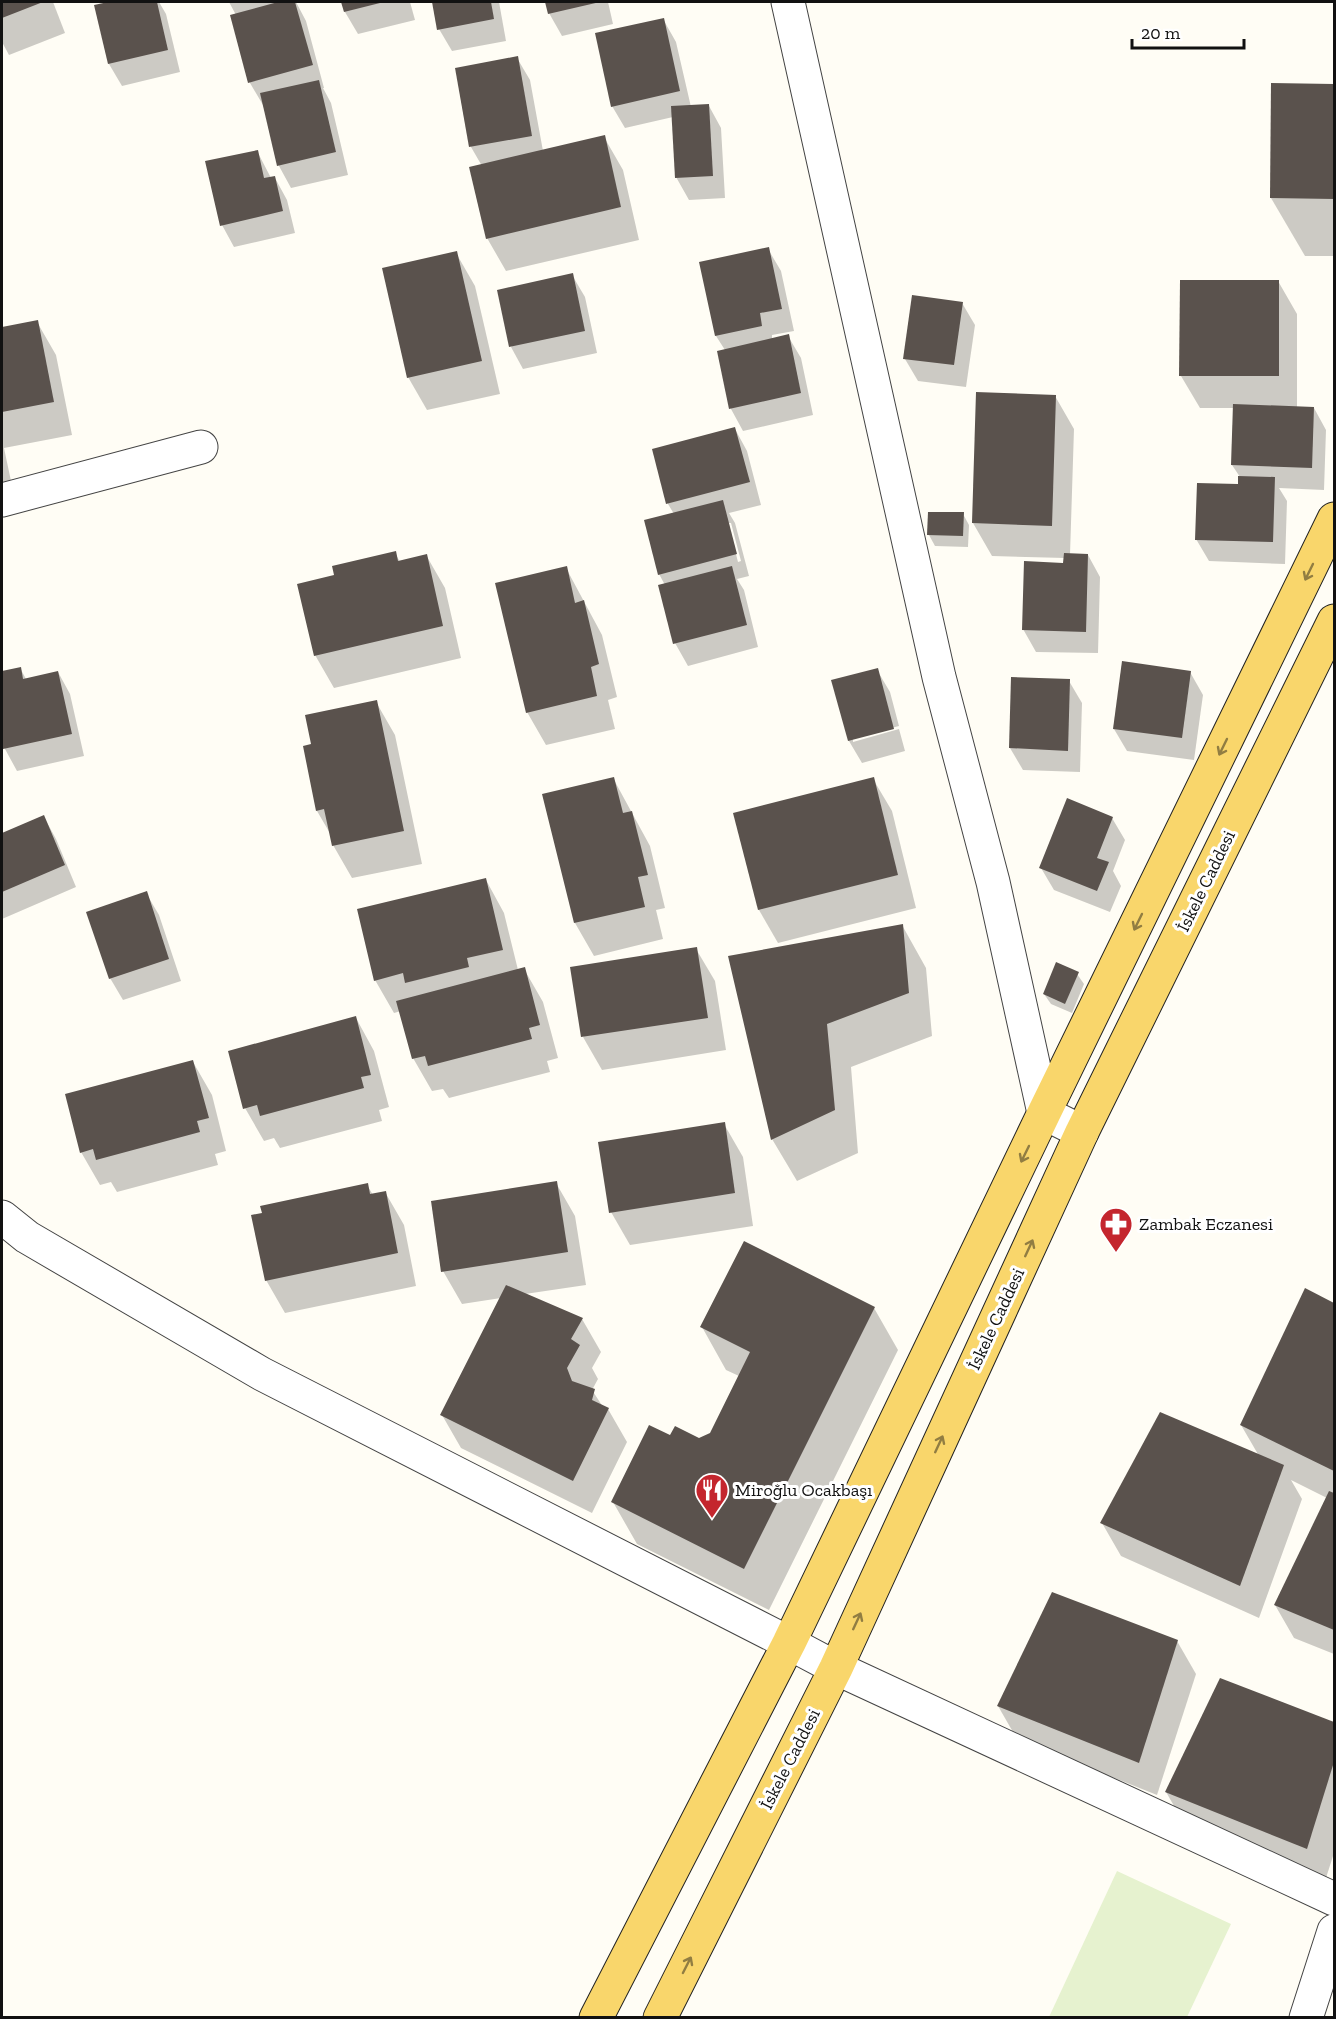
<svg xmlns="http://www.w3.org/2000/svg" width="1336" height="2019" font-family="'Zilla Slab',serif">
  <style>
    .pitch { fill: #e6f2cf }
    .shadow { fill: #0003; fill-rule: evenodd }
    .building { fill: #5a524d }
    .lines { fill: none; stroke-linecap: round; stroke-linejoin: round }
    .minor-casing { stroke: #444; stroke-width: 35 }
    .primary-casing { stroke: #222; stroke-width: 35 }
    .minor { stroke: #fff; stroke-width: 33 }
    .primary { stroke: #f9d66b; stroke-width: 33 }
    .oneway { stroke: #917d42 }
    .labels { text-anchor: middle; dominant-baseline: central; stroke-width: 6; stroke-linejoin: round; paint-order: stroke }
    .street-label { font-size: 18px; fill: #111; stroke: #fff }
    .poi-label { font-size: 18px; fill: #111; stroke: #fff; text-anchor: start }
  </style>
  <rect width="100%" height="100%" fill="#fffdf5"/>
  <path class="pitch" d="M1117,1871l114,53 -44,93h-138z"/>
  <g class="shadow">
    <path d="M2,2h51l12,31 -56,22 -7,-13z"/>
    <path d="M114,2h45l7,12 14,58 -58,14 -13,-22 -13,-58z"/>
    <path d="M229,2h67l10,19 18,67h-1l8,15 17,72 -57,13 -12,-22 -15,-62 -1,1 -13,-22 -18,-67 4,-1z"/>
    <path d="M343,2h67l5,18 -57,14 -13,-22z"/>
    <path d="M433,2h66l7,39 -54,10 -13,-22z"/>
    <path d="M547,2h61l5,22 -51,12 -13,-23z"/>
    <path d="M663,19l13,23 15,65 18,-1 12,22 4,70 -36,2 -13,-23 -3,-60 -48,11 -13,-22z"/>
    <path d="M517,58l13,22 13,71 61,-14 19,33 16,70 -133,31 -19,-33 -5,-72 -11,-19 -15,-78z"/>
    <path d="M1272,85h62v171h-29l-34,-58z"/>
    <path d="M257,151l14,27h4l12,22 8,33 -61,14 -12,-22z"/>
    <path d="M768,249l13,22 13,60 -22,4v5l16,-4 13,22 12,57 -70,16 -12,-22 -13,-57 7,-2 -9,-14 -15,-73z"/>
    <path d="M456,253l19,33 25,108 -73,16 -19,-33z"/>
    <path d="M572,275l13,22 12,56 -74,16 -12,-22z"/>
    <path d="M1278,281l19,33v94h17l12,22 -2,60 -45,-2 8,13 -2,63 -76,-3 -13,-22 43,-53 1,-9 -8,-12 3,-57h-35l-19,-32z"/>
    <path d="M962,303l13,22 -9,62 -48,-6 -13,-22z"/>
    <path d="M37,322l19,33 16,80 -68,13 11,52 -13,3v-174z"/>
    <path d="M1055,396l19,33 -4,126h18l12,22 -2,76 -62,-1 -13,-23 42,-65v-6l-73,-2 -19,-33z"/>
    <path d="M735,429l12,22 14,54 -32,8 6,10 14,53 -12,3 7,11 14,57 -70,19 -13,-23 -10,-58 -6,-11 15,-60 -6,-10 -14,-54zM728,523h3l10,38 -3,1z"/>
    <path d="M963,514l6,11 -1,22 -33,-1 -6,-11z"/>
    <path d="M395,553l5,9 26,-7 19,33 16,70 -127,30 -19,-33 21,-79z"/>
    <path d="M566,568l36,67 15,62 -9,3 7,29 -69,16 -19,-33z"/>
    <path d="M20,668l6,11 32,-7 12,22 14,62 -67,15 -12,-22 -3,-14v-63z"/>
    <path d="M877,670l13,22 9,34 -46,12v4l46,-13 6,22 -43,12 -13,-22 -16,-60z"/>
    <path d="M1190,672l13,23 -9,65 -67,-9 -13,-22z"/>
    <path d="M1013,679l56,2 13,22 -2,69 -57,-2 -13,-22z"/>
    <path d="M376,702l19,33 27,129 -70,14 -19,-33 -2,-10 -14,-24 -4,-66z"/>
    <path d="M613,778l37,68 15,62 -9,2 7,29 -69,17 -19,-33 -31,-128z"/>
    <path d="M873,779l19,32 24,97 -138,35 -19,-33 -24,-96z"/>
    <path d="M44,817l12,22 20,48 -74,32v-84z"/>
    <path d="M1112,818l13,22 -12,31 8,15 -11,26 -56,-22 -13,-22z"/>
    <path d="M486,880l18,33 14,57 6,-1 19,33 15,56 -11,3 3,11 -101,26 -6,-9 -11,2 -19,-33 -12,-47 -7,2 -19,-33z"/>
    <path d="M146,893l13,22 22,66 -58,19 -13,-22z"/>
    <path d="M902,925l24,43 6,68 -81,31 7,86 -61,28 -25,-42 -42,-182z"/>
    <path d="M696,949l19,32 11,69 -124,20 -19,-33z"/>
    <path d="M1077,974l7,10 -12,29 -21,-9 -7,-10z"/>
    <path d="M356,1018l18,33 15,56 -10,3 3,11 -102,27 -6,-10 -10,3 -19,-33z"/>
    <path d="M193,1062l19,33 14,56 -11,3 3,11 -101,27 -6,-10 -11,3 -19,-33z"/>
    <path d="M724,1124l19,33 10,69 -123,19 -19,-33z"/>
    <path d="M556,1183l19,33 11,69 -61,9 57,25 19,33 -9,16 6,11 -6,11 11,17 5,2 19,33 -35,71 -131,-65 -19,-33 59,-117 -39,6 -19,-33z"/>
    <path d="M367,1185l6,10 12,-3 19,33 12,61 -131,27 -19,-33z"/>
    <path d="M1306,1290l28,15v349l-40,-16 -19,-33 52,-107 -36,-18 11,19 -43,119 -138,-62 -19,-33 157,-67 -18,-31z"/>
    <path d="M874,1308l24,42 -129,260 -132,-66 -24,-42 57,-65 29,3 12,-6 28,-58 -13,-6 -24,-43z"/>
    <path d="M1177,1641l19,33 -39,121 -140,-56 -19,-33z"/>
    <path d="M1220,1680l114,44v129l-9,28 -140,-56 -19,-33z"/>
  </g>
  <g class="building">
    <path d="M2,2h41l-41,16z"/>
    <path d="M108,2h49l11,48 -60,14 -14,-59z"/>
    <path d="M278,2h17l18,63 -65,18 -18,-68z"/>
    <path d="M341,2h43l-40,10z"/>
    <path d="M432,2h59l3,17 -57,11z"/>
    <path d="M545,2h55l-52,12z"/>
    <path d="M664,18l16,73 -69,16 -16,-74z"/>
    <path d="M518,56l14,80 -63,11 -14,-79z"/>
    <path d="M319,80l17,72 -59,14 -17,-73z"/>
    <path d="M1271,83l63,1v115l-64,-1z"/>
    <path d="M709,104l4,72 -38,2 -4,-72z"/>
    <path d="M605,135l16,72 -135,32 -17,-72z"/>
    <path d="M258,150l6,28 11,-2 8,35 -63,15 -15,-65z"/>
    <path d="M769,247l13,62 -22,4 2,13 -47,10 -16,-74z"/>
    <path d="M457,251l25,110 -75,17 -25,-110z"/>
    <path d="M573,273l12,58 -76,16 -12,-57z"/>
    <path d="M1180,280h99v96h-100z"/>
    <path d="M912,295l51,7 -9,63 -51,-6z"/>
    <path d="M38,320l16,82 -52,10v-85z"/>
    <path d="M789,334l12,59 -72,16 -12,-58z"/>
    <path d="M976,392l80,3 -4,131 -80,-3z"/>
    <path d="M1233,404l81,3 -2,61 -81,-3z"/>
    <path d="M735,427l15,55 -84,22 -14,-55z"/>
    <path d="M1238,476l37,1 -2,65 -78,-2 2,-57 41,1z"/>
    <path d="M723,500l14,54 -79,21 -14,-55z"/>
    <path d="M928,512h36l-1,24 -36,-1z"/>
    <path d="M396,551l2,10 29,-7 16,72 -129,30 -17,-72 37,-9 -2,-9z"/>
    <path d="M1064,553l24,1 -2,78 -64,-2 2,-69 39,2z"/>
    <path d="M567,566l8,37 9,-3 15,64 -8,3 6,29 -71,17 -31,-130z"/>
    <path d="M732,566l15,59 -74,19 -15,-59z"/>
    <path d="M1122,661l69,10 -9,67 -69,-9z"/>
    <path d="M21,667l2,12 35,-8 14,63 -69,15 -1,-7v-71z"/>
    <path d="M878,668l16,61 -46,12 -17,-61z"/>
    <path d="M1011,677l59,2 -2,72 -59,-3z"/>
    <path d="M377,700l27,131 -72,15 -8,-37 -8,2 -13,-65 8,-2 -6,-29z"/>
    <path d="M614,777l9,36 9,-2 16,64 -10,2 7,30 -71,16 -32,-129z"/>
    <path d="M874,777l24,98 -140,35 -25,-97z"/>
    <path d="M1067,798l46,19 -16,41 12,4 -12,29 -58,-23z"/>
    <path d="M44,815l21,50 -63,27v-59z"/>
    <path d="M486,878l17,72 -36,8 2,9 -64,16 -2,-10 -29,8 -17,-72z"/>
    <path d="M147,891l22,68 -60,20 -23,-67z"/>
    <path d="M903,924l6,69 -82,31 8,86 -64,30 -43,-184z"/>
    <path d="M697,947l11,71 -127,19 -11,-70z"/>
    <path d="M1056,962l23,10 -14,32 -22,-10z"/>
    <path d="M525,967l15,58 -11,3 3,11 -104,27 -3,-10 -13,3 -16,-58z"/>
    <path d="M356,1016l15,59 -10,2 3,11 -104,28 -3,-11 -14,4 -15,-58z"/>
    <path d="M193,1060l16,58 -12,3 3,11 -104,28 -3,-11 -13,4 -15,-59z"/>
    <path d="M725,1122l10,71 -126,20 -11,-71z"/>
    <path d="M557,1181l11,71 -127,20 -10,-71z"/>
    <path d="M368,1183l2,11 16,-3 12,62 -133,28 -14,-66 11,-2 -2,-7z"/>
    <path d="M744,1241l131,66 -131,262 -133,-67 38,-77 21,10 5,-9 24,12 11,-5 40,-81 -50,-25z"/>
    <path d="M506,1285l77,33 -12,21 9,6 -13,23 5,13 23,8 -3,11 17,8 -36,73 -133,-66z"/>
    <path d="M1305,1288l29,15v168l-94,-46z"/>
    <path d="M1160,1412l124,53 -44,121 -140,-63z"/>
    <path d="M1329,1491l5,2v137l-60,-25z"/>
    <path d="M1052,1592l126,48 -39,123 -142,-57z"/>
    <path d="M1220,1678l114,44v40l-27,87 -142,-57z"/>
  </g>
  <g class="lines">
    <defs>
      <g id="minor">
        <path d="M788,2l151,675 54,205 51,231 38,19"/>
        <path d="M2,500l199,-53"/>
        <path d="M2,1217l25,20 235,137 527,269 47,25 498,231"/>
        <path d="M1306,2018l28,-87"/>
      </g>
      <g id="primary">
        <path d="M596,2018l193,-375 255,-530 290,-594"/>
        <path d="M660,2018l176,-350 246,-536 252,-511"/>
      </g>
    </defs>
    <use href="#minor" class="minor-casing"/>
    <use href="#primary" class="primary-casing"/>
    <use href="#minor" class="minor"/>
    <use href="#primary" class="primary"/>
  </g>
  <defs><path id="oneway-shaft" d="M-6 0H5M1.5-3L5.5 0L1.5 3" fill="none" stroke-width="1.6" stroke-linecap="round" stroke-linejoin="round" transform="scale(1.5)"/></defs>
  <g class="oneway">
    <use href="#oneway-shaft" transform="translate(1309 572) rotate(116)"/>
    <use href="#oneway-shaft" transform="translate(1223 747) rotate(116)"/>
    <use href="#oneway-shaft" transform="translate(1138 922) rotate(116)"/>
    <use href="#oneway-shaft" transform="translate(1025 1154) rotate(116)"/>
    <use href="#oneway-shaft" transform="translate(1029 1248) rotate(-65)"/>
    <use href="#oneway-shaft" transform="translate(939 1444) rotate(-65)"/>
    <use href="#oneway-shaft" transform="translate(857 1621) rotate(-65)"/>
    <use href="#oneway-shaft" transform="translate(687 1965) rotate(-63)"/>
  </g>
  <defs>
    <symbol id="pharmacy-pin" viewBox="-11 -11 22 30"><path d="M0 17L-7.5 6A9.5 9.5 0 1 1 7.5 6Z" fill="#c4262e" stroke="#fff"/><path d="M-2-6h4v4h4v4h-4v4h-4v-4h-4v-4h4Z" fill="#fff"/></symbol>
    <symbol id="restaurant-pin" viewBox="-11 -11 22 30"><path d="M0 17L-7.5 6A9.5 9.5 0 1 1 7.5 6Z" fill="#c4262e" stroke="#fff"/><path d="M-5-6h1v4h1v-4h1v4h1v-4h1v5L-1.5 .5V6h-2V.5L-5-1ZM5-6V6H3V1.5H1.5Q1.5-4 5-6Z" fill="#fff"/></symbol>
  </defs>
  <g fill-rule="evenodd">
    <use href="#pharmacy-pin" x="1097" y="1205" width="38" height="52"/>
    <use href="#restaurant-pin" x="693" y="1471" width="38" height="52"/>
  </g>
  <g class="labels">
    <g class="street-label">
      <text transform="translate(1206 881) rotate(-64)">İskele Caddesi</text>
      <text transform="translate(996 1319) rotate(-65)">İskele Caddesi</text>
      <text transform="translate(790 1759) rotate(-63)">İskele Caddesi</text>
    </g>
    <g class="poi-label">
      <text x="1139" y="1224">Zambak Eczanesi</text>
      <text x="735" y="1490">Miroğlu Ocakbaşı</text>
    </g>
  </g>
  <rect width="1336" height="2019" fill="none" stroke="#111111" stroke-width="6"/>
  <path d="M1132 39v9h112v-9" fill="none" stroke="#111111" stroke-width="3"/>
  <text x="1141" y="39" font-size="18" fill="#111111" stroke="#ffffff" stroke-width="4.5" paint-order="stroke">20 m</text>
</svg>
